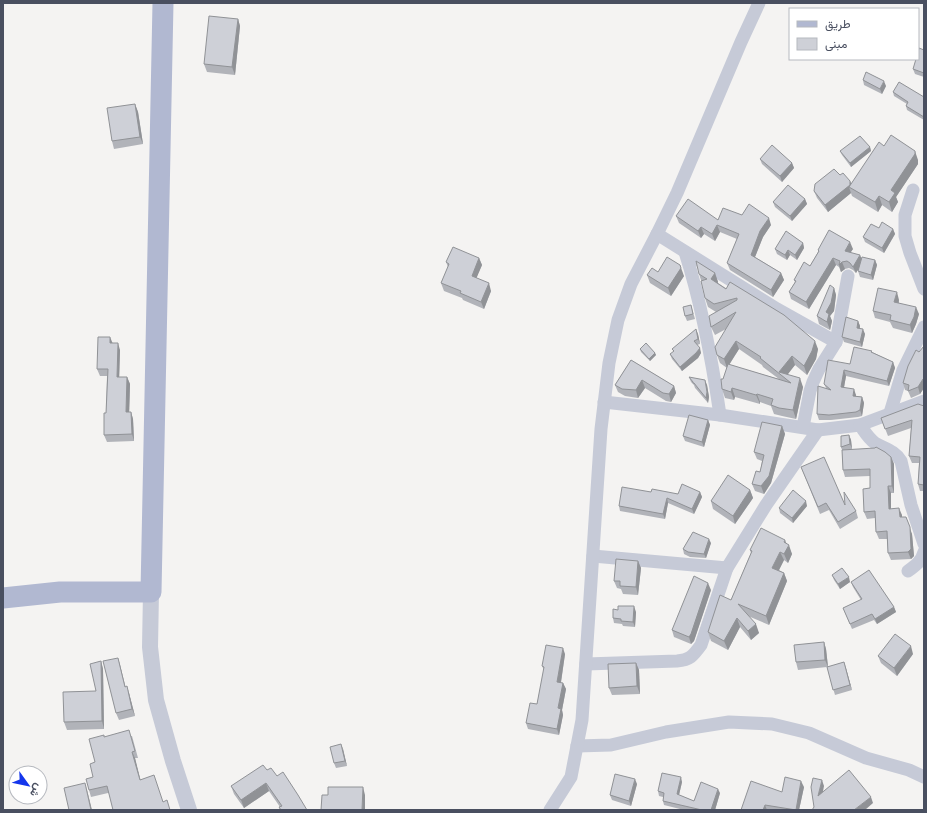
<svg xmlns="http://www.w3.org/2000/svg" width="927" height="813" font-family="Lato,Vazirmatn,sans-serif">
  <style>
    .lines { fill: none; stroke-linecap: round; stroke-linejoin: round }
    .minor { stroke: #c6cad7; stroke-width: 13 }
    .tertiary { stroke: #c6cad7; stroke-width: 16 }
    .primary { stroke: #b1b8d1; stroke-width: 21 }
    .wall { fill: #b1b3b9; fill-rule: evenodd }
    .shaded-wall { fill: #909296 }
    .building { fill: #ced0d7; stroke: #909296 }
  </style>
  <rect width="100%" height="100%" fill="#f4f3f2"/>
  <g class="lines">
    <g class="minor">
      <path d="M913,190l-8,25v21l5,17 14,36"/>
      <path d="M657,234l120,75 59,33"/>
      <path d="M685,252c17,53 27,108 35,163"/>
      <path d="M604,402l116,13 98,15 42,-5 64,-24"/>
      <path d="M890,413l13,-43 21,-43"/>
      <path d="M860,425c5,7 8,13 15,18 10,6 19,7 26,18l10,44 13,39"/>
      <path d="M803,427l7,-36 3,-9 6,-13 17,-27 12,-66"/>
      <path d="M593,556l134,12 39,-63 52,-75"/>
      <path d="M908,571c7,-5 14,-10 16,-19"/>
      <path d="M586,664l91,-3c13,-1 16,-5 24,-16l26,-77"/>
      <path d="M577,746l34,-1 55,-13 63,-10 43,2 37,9 57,25 43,12 15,7"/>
      <path d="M550,810l21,-33 11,-57 19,-291 8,-66 9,-43 13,-36 26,-50 20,-41 64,-151 18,-39"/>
    </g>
    <path class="tertiary" d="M151,592l-1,55 6,53 17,61 16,49"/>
    <path class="primary" d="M3,598l57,-6h91l12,-589"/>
  </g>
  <g class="wall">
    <path d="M238,19l2,7 -5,49 -28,-3 -3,-8z"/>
    <path d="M924,50v27l-9,-3 -2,-5z"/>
    <path d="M863,80l23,6 -4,8 -18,-9z"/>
    <path d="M893,92l31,5v23l-17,-10 -1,-4 1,-2 -13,-8z"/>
    <path d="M135,104l3,8 5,32 -29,5 -2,-8z"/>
    <path d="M884,146l34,14v4l-22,33 2,5 -6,10 -10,-7 -4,7 -26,-16 -1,-3 -23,19 -11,-14 -3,-7 26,-16 10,6 1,3z"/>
    <path d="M870,147l1,4 -20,16 -9,-12 -2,-4z"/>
    <path d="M760,159l32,4 2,5 -12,14 -20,-18z"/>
    <path d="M805,199l2,5 -15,17 -17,-14 -2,-5z"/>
    <path d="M742,215l29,10 -8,12 -8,20 26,16 3,7 -11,17 -43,-27 -3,-7 10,-24 -17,-7 -5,9 -11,-7 -3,4 -22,-15 -3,-7 42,4z"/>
    <path d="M879,228l14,1 2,5 -11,19 -19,-11 -2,-5z"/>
    <path d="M803,243l1,5 -7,12 -7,-5 -3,5 -10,-6 -2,-5z"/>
    <path d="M853,249l-3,3 11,6 14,2 2,5 -4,15 -13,-3 -2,-6 1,-3 -3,5 -3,-3 -4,-2 -4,1 -4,3 -2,-5 -3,-2 -27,44 -18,-10 -2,-7 6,-10 -1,-2 16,-14 8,-14v-2z"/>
    <path d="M479,258l3,7 -6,13 15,13 -7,18 -21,-9 -1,-2 -18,-7 -3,-8 7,-16 -2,-5z"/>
    <path d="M658,272l26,4 -13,20 -21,-13 -3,-8z"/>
    <path d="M715,273l3,9v1l100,66 -2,10 -9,16 -12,-10 -8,9 16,13 -7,32 -14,-3 -8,-2 -3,-8 -11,-4v2l-25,-7 -1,3 -9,-2 -3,-9 1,-10 4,-11 -7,-5 -3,-8 9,-26 -11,6 -4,-8 5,-15 -8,-5 -3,-9 -4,-18 -2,-6zM739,349l23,16 1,2 16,12 -50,-14z"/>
    <path d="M834,288l2,7 -2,16 -4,5 2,5 -2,9 -11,-6 -2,-8z"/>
    <path d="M899,300v3l20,11 -3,10 -4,9 -19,-5 -3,-6 -15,-4 -2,-7z"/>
    <path d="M691,305l4,14 -8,2 -2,-5z"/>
    <path d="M858,321l2,5v2l5,6 -3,13 -18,-5 -2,-5z"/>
    <path d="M698,334l2,10 -3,1 4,8 -3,5 -16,13 -10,-12 -2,-5 4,-2 -2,-3z"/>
    <path d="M112,343l8,7 -1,27h8l3,7 -1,28h2l2,7 1,22 -27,1 -3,-7 2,-22 1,-37h-7l-3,-7z"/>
    <path d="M924,346v42l-4,6 -9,4 -3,-7 -3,-1 -2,-7 16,-31z"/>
    <path d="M640,349l15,4 1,2 -6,6 -9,-9z"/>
    <path d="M872,352l21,10 2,6 -6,18 -43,-10 -2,11 12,8v1l6,1 2,6 -2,13 -4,1 -27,3h-12l-2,-6 9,-26 -2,-4 26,-20z"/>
    <path d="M631,360l43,26 2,7 -5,9 -5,-1 -21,-13 -7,10 -13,-2 -7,-4 -3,-7z"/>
    <path d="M689,377l18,8 2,12 -1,6 -12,-14 -1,-1 -1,-3 -3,-3z"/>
    <path d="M924,406v85h-4l-2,-7 1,-21h-7l-3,-7 2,-28 -23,8 -7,-18z"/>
    <path d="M708,420l2,5 -6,22 -19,-6 -2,-5z"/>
    <path d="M782,426l3,8 -14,49 -7,11 -9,-3 -3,-7 8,-12 2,-11 -5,-2 -3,-7z"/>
    <path d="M849,435l2,5 1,9 -2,1 41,7 3,7v29h-3v16l11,6v2l10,17 2,22 -3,3 -20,1 -3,-7 -1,-14h-8l-3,-7 -1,-14 -8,1 -3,-7 6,-24v-12l-25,1 -2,-7 -1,-20 -1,-3z"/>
    <path d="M801,467l44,38 11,6 2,7 -18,11 -11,-19 -9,4z"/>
    <path d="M750,490l3,8 -18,26 -22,-15 -2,-8z"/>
    <path d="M651,492l27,2 22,-2 2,5 -8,17 -26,-11 -3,16 -45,-8 -1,-5z"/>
    <path d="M807,506l-14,17 -13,-10 -1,-5z"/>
    <path d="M711,543l-5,15 -16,-1 -6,-3 -1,-5z"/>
    <path d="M787,544l5,10 -4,9 -4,-3 -5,10 5,3 3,8 -18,44 -21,-9 11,17 -8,7 -11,-13 -12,23 -17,-9 -3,-9 23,-32 20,-47 -1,-3z"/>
    <path d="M638,561l3,7 -3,27 -15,-1 -2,-5 -4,-1 -3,-7z"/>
    <path d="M832,575l18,7 -10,7 -6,-9z"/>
    <path d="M851,582l31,8 12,17 2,5 -19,12 -3,-4 -22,9 -9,-21 18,-8 -8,-13z"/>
    <path d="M711,590l-17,51 -3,3 -17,-7 -2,-7z"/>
    <path d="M636,612l-1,15 -12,-1 -1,-2 -8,-1 -1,-5z"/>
    <path d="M824,642l2,7 2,18 16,-5 8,28 -17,5 -8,-28 -29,3 -2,-8z"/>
    <path d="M565,654l-4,29h2l3,6 -4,21 1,5 -4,20 -31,-6 -2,-6 11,-19 7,-34 -2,-4z"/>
    <path d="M913,654l-16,22 -16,-13 -3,-7z"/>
    <path d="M118,658l2,7 5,22 4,6 6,23 -16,4 -3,-7z"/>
    <path d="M101,661l2,8 1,60 -37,1 -3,-8 32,-31z"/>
    <path d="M636,663l3,7 1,24 -28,1 -3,-7z"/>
    <path d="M132,736l6,22h-3l5,22 23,22 8,8 -63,-17 -17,4 -2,-7 4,-13 2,-15 10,-25z"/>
    <path d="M343,749l4,17 -11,2 -2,-5z"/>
    <path d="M267,770l10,6 30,34h-27l-1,-3h1l-11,-16 -25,17 -10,-14 -3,-8z"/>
    <path d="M682,782l-3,13 15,6 26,-8 -5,17h-31l-20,-5 -1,-4v-4l-4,-1 -1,-5z"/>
    <path d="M637,784l-6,22 -19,-6 -2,-5z"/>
    <path d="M804,787l-5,23h-58l41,-18z"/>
  </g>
  <g class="shaded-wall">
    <path d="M238,19l2,7 -5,49 -3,-8z"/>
    <path d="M884,81l2,5 -4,8 -2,-5z"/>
    <path d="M135,104l3,8 5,32 -3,-7z"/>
    <path d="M870,147l1,4 -20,16 -1,-4z"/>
    <path d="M915,151l3,9v4l-22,33 2,5 -6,10 -3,-10 2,-12z"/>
    <path d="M792,163l2,5 -12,14 -2,-6z"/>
    <path d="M850,181l3,7 -4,-1 2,6 -23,19 -3,-7z"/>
    <path d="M879,196l3,9 -4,7 -3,-10z"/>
    <path d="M805,199l2,5 -15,17 -2,-5z"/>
    <path d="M769,218l2,7 -8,12 -10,25 -2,-7 9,-24z"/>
    <path d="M717,225l3,7 -5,9 -3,-7z"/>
    <path d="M701,227l3,7 -3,4 -3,-7z"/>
    <path d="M893,229l2,5 -11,19 -2,-5z"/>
    <path d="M850,242l3,7 -6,9 -2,-7z"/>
    <path d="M803,243l1,5 -7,12 -2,-5z"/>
    <path d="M788,250l2,5 -3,5 -2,-5z"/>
    <path d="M860,255l3,6 -7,12 -3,-6z"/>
    <path d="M479,258l3,7 -8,19 -2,-8z"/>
    <path d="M833,258l3,7 -27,44 -3,-7z"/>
    <path d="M875,260l2,5 -4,15 -2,-5z"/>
    <path d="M842,262l3,7 -4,3 -2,-7z"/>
    <path d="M680,265l4,11 -13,20 -3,-8z"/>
    <path d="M715,273l3,9 -3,5 -4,-8z"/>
    <path d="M781,273l3,7 -11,17 -2,-7z"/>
    <path d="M489,283l2,8 -7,18 -3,-7z"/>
    <path d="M834,288l2,7 -2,16 -4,5 2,5 -2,9 -3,-8 -1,-10z"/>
    <path d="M897,292l2,8 -2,9 -3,-7z"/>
    <path d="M916,307l3,7 -3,10 -4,9 -2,-8z"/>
    <path d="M858,321l2,5 -1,7 -2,-5z"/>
    <path d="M696,329l2,5 2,10 -2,-5z"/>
    <path d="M863,329l2,5 -3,13 -2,-5z"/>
    <path d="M110,337l3,7 -3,-1z"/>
    <path d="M736,341l3,8 -12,19 -3,-9z"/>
    <path d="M815,341l3,8 -2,10 -9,16 -3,-9z"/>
    <path d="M118,343l2,7 -1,34 -2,-7z"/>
    <path d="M700,348l1,5 -3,5 -16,13 -2,-4z"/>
    <path d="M655,353l1,2 -6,6 -1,-2z"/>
    <path d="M792,356l3,9 -10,13 -6,-6z"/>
    <path d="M893,362l2,6 -6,18 -2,-5z"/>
    <path d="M844,370l2,6 -3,17 -2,-6z"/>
    <path d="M127,377l3,7 -1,35 -3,-7z"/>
    <path d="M800,378l3,9 -7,32 -3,-9z"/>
    <path d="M923,379l1,4v5l-4,6 -2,-7z"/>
    <path d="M642,380l3,8 -7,10 -2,-8z"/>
    <path d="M705,380l2,5 2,12 -1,6 -2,-5z"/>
    <path d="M674,386l2,7 -5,9 -2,-8z"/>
    <path d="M732,388l3,9 -1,3 -3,-8z"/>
    <path d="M854,389l2,6 -1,6 -2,-5z"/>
    <path d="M757,394l3,8v2l-4,-9z"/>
    <path d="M862,397l2,6 -2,13 -2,-6z"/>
    <path d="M131,412l2,7 1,22 -2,-7z"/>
    <path d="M708,420l2,5 -6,22 -2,-5z"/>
    <path d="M782,426l3,8 -14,49 -7,11 -3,-8z"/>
    <path d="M849,435l2,5 1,9 -2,-5z"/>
    <path d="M891,457l3,7v29l-2,-7z"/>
    <path d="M888,486l3,7v23l-2,-7z"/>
    <path d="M750,490l3,8 -18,26 -2,-8z"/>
    <path d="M700,492l2,5 -8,17 -2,-5z"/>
    <path d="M667,498l1,5 -3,16 -2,-5z"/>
    <path d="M806,501l1,5 -14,17 -1,-5z"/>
    <path d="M899,508l3,7v10l-2,-8z"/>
    <path d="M906,517l6,17 2,22 -3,3 -3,-7z"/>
    <path d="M709,539l2,4 -5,15 -2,-4z"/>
    <path d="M785,540l3,7 1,-2 3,9 -4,9 -4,-9v-12z"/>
    <path d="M780,552l4,8 -8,16 -4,-8z"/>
    <path d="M638,561l3,7 -3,27 -2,-8z"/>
    <path d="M784,573l3,8 -18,44 -3,-9z"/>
    <path d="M849,577l1,5 -10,7 -2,-5z"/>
    <path d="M708,583l3,7 -17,51 -3,3 -2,-7z"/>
    <path d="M634,606l2,6 -1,15 -2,-5z"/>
    <path d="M894,607l2,5 -19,12 -2,-5z"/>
    <path d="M737,618l3,9 -12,23 -4,-9z"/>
    <path d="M756,624l3,9 -8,7 -3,-9z"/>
    <path d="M824,642l2,7 2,18 -3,-7z"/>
    <path d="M911,646l2,8 -16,22 -3,-8z"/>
    <path d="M563,648l2,6 -5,34 -3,-6z"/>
    <path d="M118,658l2,7 7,28 -2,-6z"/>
    <path d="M101,661l2,8 1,60 -2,-8z"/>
    <path d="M844,662l2,6 6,22 -2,-5z"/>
    <path d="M636,663l3,7 1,24 -3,-8z"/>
    <path d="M563,683l3,6 -4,21 1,5 -4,20 -2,-6 1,-21z"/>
    <path d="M127,686l2,7 6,23 -3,-7z"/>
    <path d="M341,744l2,5 4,17 -2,-5z"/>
    <path d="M132,752l3,6 7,28 -2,-6z"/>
    <path d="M681,777l1,5 -4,17 -1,-5z"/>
    <path d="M635,779l2,5 -6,22 -2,-5z"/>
    <path d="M822,780l2,6 -3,16 -3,-6z"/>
    <path d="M801,781l3,6 -5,23h-3z"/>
    <path d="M85,783l2,7 5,20h-1z"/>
    <path d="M266,783l3,8 -25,17 -3,-8z"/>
    <path d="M363,787l2,8v15h-3z"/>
    <path d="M718,789l2,4 -5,17h-4z"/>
    <path d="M871,797l2,6 -8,7h-11z"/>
    <path d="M765,805l2,5h-4z"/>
  </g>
  <g class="building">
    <path d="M209,16l29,3 -6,48 -28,-3z"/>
    <path d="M919,48l5,2v23l-11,-4 3,-10h2v-6z"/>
    <path d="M866,72l18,9 -4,8 -17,-9z"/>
    <path d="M899,82l25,15v20l-18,-11 2,-4 -15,-10z"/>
    <path d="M135,104l5,33 -28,4 -5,-33z"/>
    <path d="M891,135l24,16v3l-24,36 4,3 -6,9 -10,-6 -4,6 -26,-15 30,-45 5,4z"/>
    <path d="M860,136l10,11 -20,16 -10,-12z"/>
    <path d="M772,145l20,18 -12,13 -20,-17z"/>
    <path d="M834,169l6,6 3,-2 7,8v4l-25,20 -11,-14 1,-7z"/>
    <path d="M788,185l17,14 -15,17 -17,-14z"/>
    <path d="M688,199l30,21 5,-12 19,7 7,-11 20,14 -9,13 -9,24 30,18 -10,17 -44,-27 12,-29 -22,-9 -5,9 -11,-7 -3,4 -22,-15z"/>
    <path d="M882,222l11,7 -11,19 -19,-11 8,-13 8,4z"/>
    <path d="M829,230l21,12 -5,9 15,4 -7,12 -3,-4 -3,-2 -5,1 -3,3 1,-4 -7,-3 -27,44 -17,-10 7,-11 -2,-1 10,-18 6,4 9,-15 -1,-1z"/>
    <path d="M786,231l17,12 -8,12 -7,-5 -3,5 -10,-6z"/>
    <path d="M453,247l26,11 -7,18 17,7 -8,19 -21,-9 1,-2 -20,-8 8,-19 -3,-2z"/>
    <path d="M667,257l13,8 1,3 -13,20 -21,-13 5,-7 6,4z"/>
    <path d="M862,257l13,3 -4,15 -13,-4z"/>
    <path d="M696,261l19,12 -4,6 15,10 4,-7 54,33 31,26 -3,10 -8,15 -12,-10 -13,16 21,6 -7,32 -14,-2 -8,-3 2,-6 -16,-5 -1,1 -24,-7 -1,4 -9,-3 -1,-10h2l5,-15 63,19 -31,-25 1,-1 -25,-16 -12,18 -7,-4 -2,-8 21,-35 -25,15 -2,-11 28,-16v-2l-23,6 -9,-6 -4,-17 6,-2 -8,-5z"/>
    <path d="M830,285l4,3 -3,15 -5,9 3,2 -2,8 -10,-6z"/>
    <path d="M878,288l19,4 -3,10 22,5 -2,10 -4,8 -20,-5 1,-5 -18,-4z"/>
    <path d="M691,305l2,9 -8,2 -2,-9z"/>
    <path d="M846,317l12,4 -1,7 6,1 -3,13 -18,-5z"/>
    <path d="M696,329l2,10 -4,2 6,7 -4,5 -16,14 -10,-13 4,-3 -2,-2z"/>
    <path d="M98,337h12v6h8l-1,34h10l-1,35h5l1,22 -28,1v-22h2l2,-44h-11z"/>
    <path d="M646,343l9,10 -6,6 -9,-10z"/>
    <path d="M924,346v34l-1,-1 -5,8 -10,4 1,-6 -6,-2 5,-17 8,-16 3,2z"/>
    <path d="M854,347l18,4 -1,1 22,10 -6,19 -43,-11 -3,17 13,2 -1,7 9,1 -2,13 -4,2 -27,3 -12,-1 1,-28 13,4 -7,-6 4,-24 22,4z"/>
    <path d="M631,360l43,26 -5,8 -6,-1 -21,-13 -6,10 -14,-1 -7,-4z"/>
    <path d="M689,377l16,3 2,12 -1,6 -12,-15h-1v-1z"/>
    <path d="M918,404l6,2v79l-6,-1 2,-27 -11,-1 3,-36 -27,9 -4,-11z"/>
    <path d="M689,415l19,5 -6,22 -19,-6z"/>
    <path d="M762,422l20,4 -13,50 -8,10 -9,-2 4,-13 4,1 4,-17 -10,-3z"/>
    <path d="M849,435l1,9 -9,3v-11z"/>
    <path d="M876,447l9,5 6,5 1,29h-4l1,23 10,-1 1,9h6l4,10 1,22 -3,3 -20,1 -1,-22 -11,1 -1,-21 -11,1 -1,-23 7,-1v-19l-27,1 -1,-20 33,-2z"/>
    <path d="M824,457l21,48 -1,-13 12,19 -18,11 -12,-19 -8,4 -17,-40z"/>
    <path d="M728,475l22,15 -17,26 -22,-15z"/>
    <path d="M682,484l18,8 -8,17 -25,-11 -4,16 -44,-8 3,-19 29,5 1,-3 26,5z"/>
    <path d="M793,490l13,11 -14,17 -13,-10z"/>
    <path d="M761,528l24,12 -1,2 5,3 -5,9 -4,-2 -8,16 12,5 -18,43 -28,-12 18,20 -8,7 -11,-13 -13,23 -16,-9 12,-37 11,5 21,-49 -2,-1z"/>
    <path d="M693,532l16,7 -5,15 -16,-2 -5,-3z"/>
    <path d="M616,559l22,2 -2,26 -16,-1v-5h-6z"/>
    <path d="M842,568l7,9 -11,7 -6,-9z"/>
    <path d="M869,570l25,37 -19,12 -3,-5 -22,10 -7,-16 19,-9 -11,-17z"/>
    <path d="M694,576l14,7 -17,51 -2,3 -17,-7z"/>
    <path d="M618,606h16l-1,16 -12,-1v-2l-8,-1v-9l5,1z"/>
    <path d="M895,634l16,12 -17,22 -16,-12z"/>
    <path d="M824,642l1,18 -29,2 -2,-17z"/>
    <path d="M546,645l17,3 -6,34 6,1 -5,25 3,1 -4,20 -31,-6 4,-20 7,1 7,-37 -2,-1z"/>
    <path d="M118,658l7,29 2,-1 5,23 -16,4 -13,-52z"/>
    <path d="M101,661l1,60 -38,1 -1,-30 33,-1 -6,-27z"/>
    <path d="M844,662l6,23 -17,5 -6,-23z"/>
    <path d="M636,663l1,23 -28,2 -1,-24z"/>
    <path d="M129,730l6,21 -3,1 8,28 14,-5 9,27 4,-2 3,10h-57l-6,-24 -18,4 -3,-11 7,-2 -3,-13 5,-2 -6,-23 15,-4v2z"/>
    <path d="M341,744l4,17 -11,2 -4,-16z"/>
    <path d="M263,765l4,5 4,-2 6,8 6,-4 15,23 9,15h-26l-2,-3 3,-1 -16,-23 -25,17 -10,-14z"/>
    <path d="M849,770l22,27 -17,13h-42l2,-3 -3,-20 2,-9 9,2 -4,16z"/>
    <path d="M662,773l19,4 -4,17 17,7 7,-19 17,7 -7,21h-9l-39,-9 1,-8 -6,-2z"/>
    <path d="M615,774l20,5 -6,22 -19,-6z"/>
    <path d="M785,777l16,4 -5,29 -31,-5 -2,5h-22l10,-29 31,11z"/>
    <path d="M85,783l6,27h-22l-5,-22z"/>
    <path d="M328,787h35l-1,23h-41l1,-15h6z"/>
  </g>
  <rect width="927" height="813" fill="none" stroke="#494f60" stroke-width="8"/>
  <rect x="789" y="8" width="130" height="52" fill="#ffffff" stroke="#b6b9bf"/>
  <rect x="797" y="21" width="20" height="6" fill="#b1b8d1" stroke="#b6b9bf"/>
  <text x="825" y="28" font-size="12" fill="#494f60">طريق</text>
  <rect x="797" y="38" width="20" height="12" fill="#ced0d7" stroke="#b6b9bf"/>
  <text x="825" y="48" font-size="12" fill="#494f60">مبنى</text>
  <g transform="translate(28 785) rotate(123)"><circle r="19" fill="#ffffff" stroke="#b6b9bf"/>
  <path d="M0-3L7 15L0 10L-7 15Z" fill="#1436ec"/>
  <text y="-6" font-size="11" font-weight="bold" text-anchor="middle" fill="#494f60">ش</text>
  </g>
</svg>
